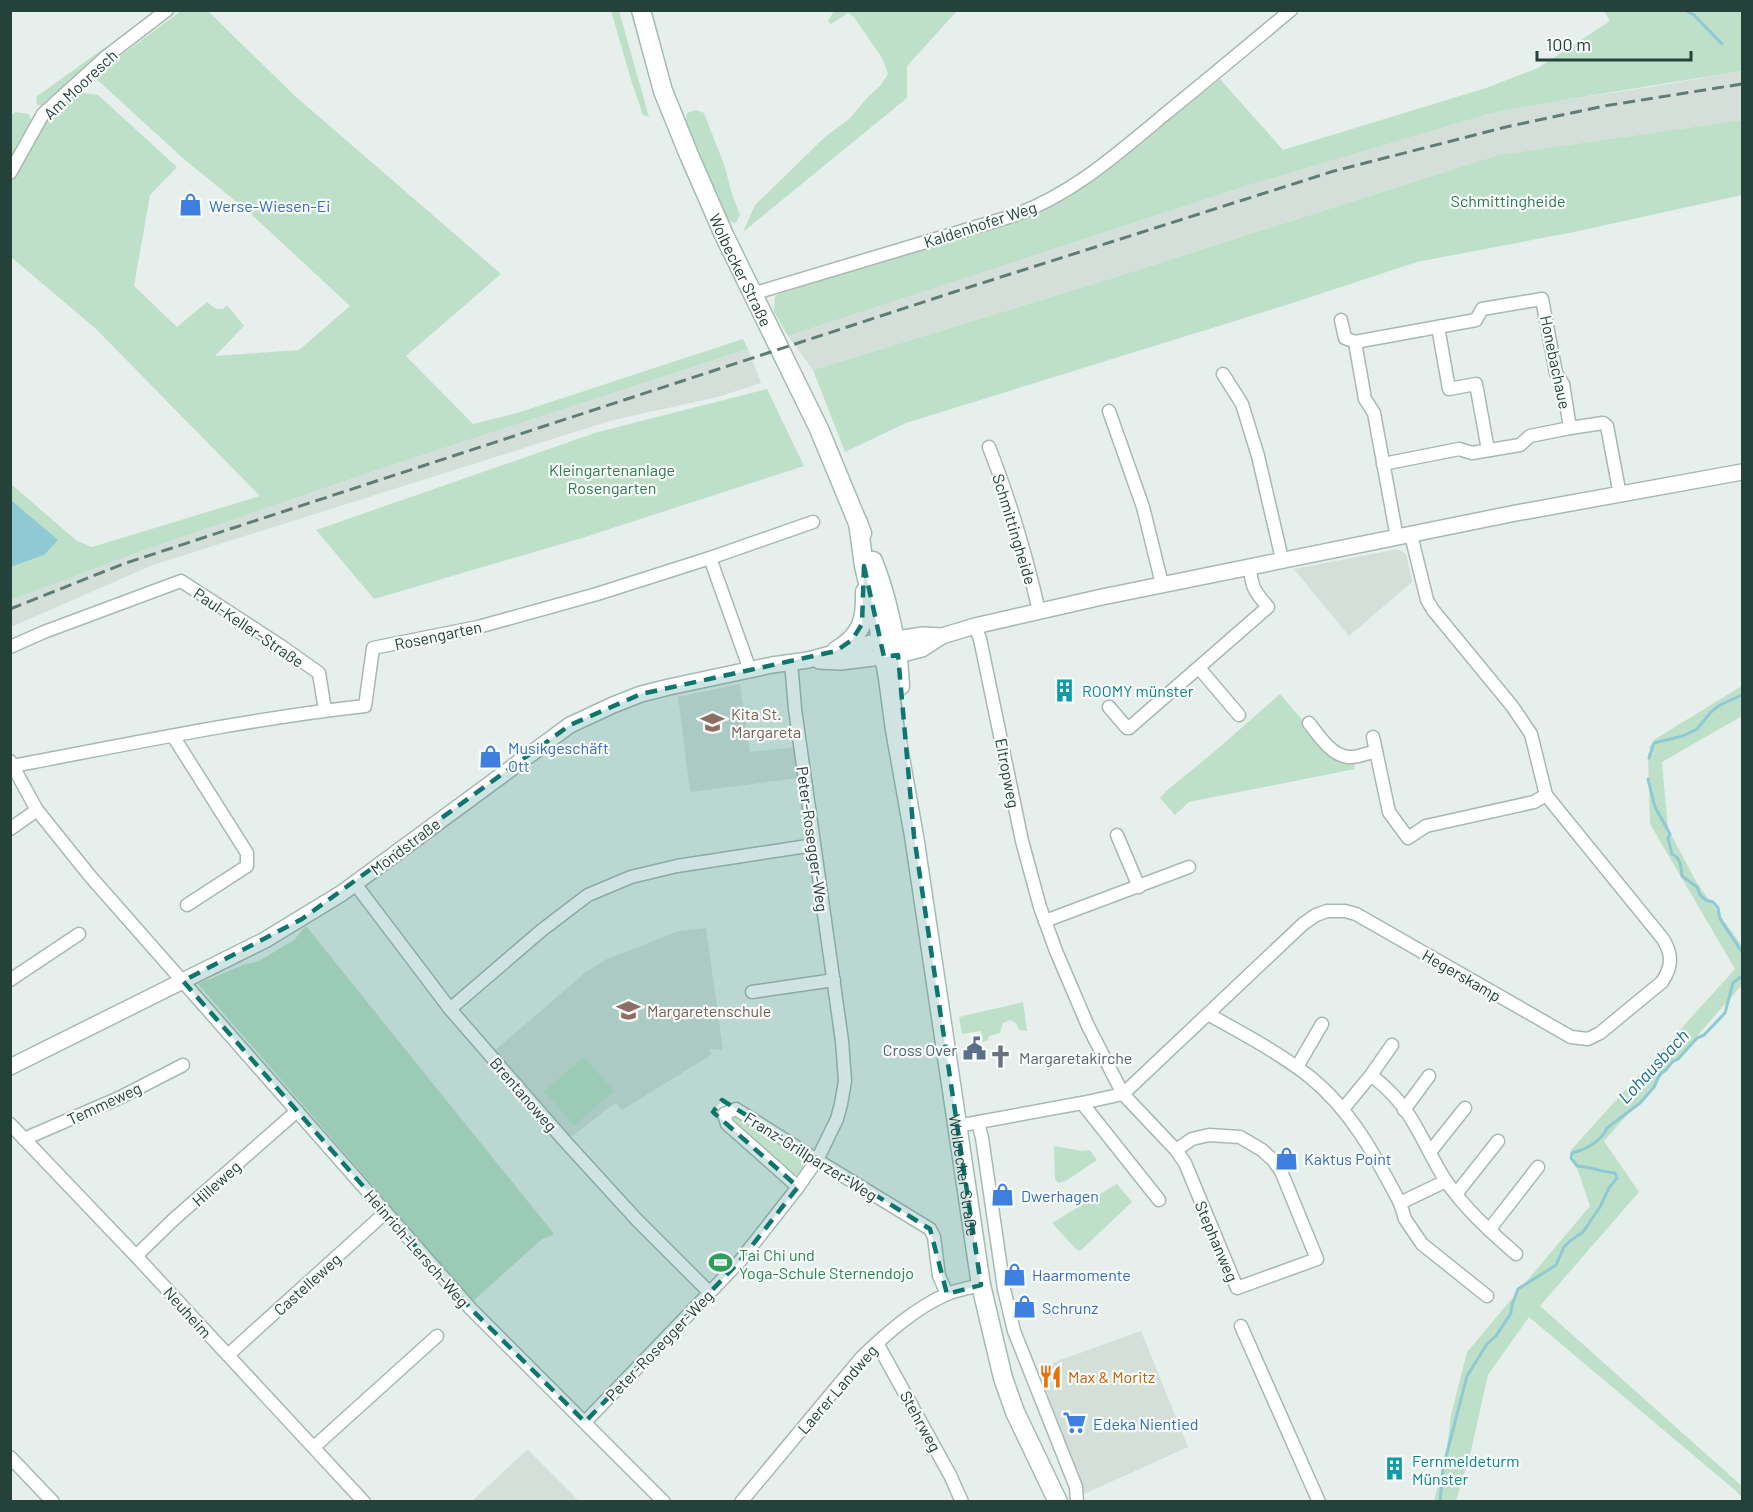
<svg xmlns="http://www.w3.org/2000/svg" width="1753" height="1512" font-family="Barlow,sans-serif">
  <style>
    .built { fill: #d4dfda }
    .green { fill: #bfe0c8 }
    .water { fill: #8ec9d4 }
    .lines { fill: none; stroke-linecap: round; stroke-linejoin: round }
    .stream { stroke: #8ec9d4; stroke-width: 3 }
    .minor-casing { stroke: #a8b8b2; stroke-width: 15 }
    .tertiary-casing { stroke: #a8b8b2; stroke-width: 18 }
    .secondary-casing { stroke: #a4bbb3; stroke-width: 21 }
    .minor { stroke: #fff; stroke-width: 12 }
    .tertiary { stroke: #fff; stroke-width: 15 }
    .secondary { stroke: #fff; stroke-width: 18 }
    .rail { stroke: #5f7d75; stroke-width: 3; stroke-dasharray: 12 6; stroke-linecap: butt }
    .marked { fill: #0f766e; fill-opacity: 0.2; stroke: #0f766e; stroke-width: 4.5; stroke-dasharray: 12 8; stroke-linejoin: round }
    .labels { text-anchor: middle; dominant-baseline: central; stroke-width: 4.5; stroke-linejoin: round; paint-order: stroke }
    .street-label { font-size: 16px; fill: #24423a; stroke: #f7fbf9 }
    .park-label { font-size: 16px; fill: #2d7a4b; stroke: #f7fbf9 }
    .shop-label { font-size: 16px; fill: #366cbe; stroke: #f7fbf9; text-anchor: start }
    .culture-label { font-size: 16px; fill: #0d838f; stroke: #f7fbf9; text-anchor: start }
    .education-label { font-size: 16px; fill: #785e54; stroke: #f7fbf9; text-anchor: start }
    .service-label { font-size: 16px; fill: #4e5e75; stroke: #f7fbf9; text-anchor: end }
    .worship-label { font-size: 16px; fill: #5b616d; stroke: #f7fbf9; text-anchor: start }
    .leisure-label { font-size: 16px; fill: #27864d; stroke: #f7fbf9; text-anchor: start }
    .food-label { font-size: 16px; fill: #c56008; stroke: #f7fbf9; text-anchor: start }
    .water-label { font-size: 18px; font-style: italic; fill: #1c6f80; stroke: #f7fbf9 }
  </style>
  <rect width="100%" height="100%" fill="#e6efeb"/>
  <g class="built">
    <path d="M1742,71v49l-244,35 -398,127 -287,88 -25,-34 458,-150 246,-73 71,-13 88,-13z"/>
    <path d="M748,349l13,34 -43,14 -105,23 -460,145 -142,62v-27l128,-48 241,-83z"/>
    <path d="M1398,549l8,5 6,28 -63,54 -55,-67z"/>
    <path d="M740,684l10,68 44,-5 4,31 -108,14 -12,-95z"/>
    <path d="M706,928l17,122 -13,-1 1,6 -89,55 -7,-7 -45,35 -76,-87 92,-79 21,-13 72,-28z"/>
    <path d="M1141,1331l47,116 -104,47 -46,-126z"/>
    <path d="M528,1450l51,51h-107l55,-51z"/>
  </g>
  <g class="green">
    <path d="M181,11h27l87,85 206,178 -95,82 67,68 44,-11 226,-74 5,10 -368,120 -241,83 -128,48v-33l33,-12 13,-15 -46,-40v-16l66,57 15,6 168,-51 -164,-167 -85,-72v-80l33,-58 31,-31 8,5 15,2 79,72 -27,28 -16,91 43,41 30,-25 9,7h7l4,-4 17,21 -29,30 84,-6 51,-44 -100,-93 -65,-53 -92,-84z"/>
    <path d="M611,11h8l30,106 -6,-2 -11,-32z"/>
    <path d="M834,11h123l-50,55v32l-164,134 12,-27 71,-69 22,-16 20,-23 12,-11 8,-12 -6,-16 -28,-41 -6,-4 -17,11 -3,-3z"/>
    <path d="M1604,11h138v60l-179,29 -71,13 -246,73 -458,150 -14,-24 1,-16 14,-7 227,-70 37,-15 32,-18 135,-107 63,71 203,-62 52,-20 72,-47z"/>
    <path d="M104,48l3,4 -40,32 -22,22 -8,-1 -1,-8z"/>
    <path d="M696,110l8,3 21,54 6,24 9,24 -4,8 -8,-2 -41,-94 -1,-7 1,-7z"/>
    <path d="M15,112l14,2 3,9 -21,37v-45z"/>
    <path d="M1742,120v75l-163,36 -162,31 -134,44 -377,117 -61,29 -32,-82 287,-88 398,-127z"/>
    <path d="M767,389l37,77 -222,72 -208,61 -58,-69 282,-98z"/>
    <path d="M1742,686v30l-80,46 6,67 29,54 45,63v39l-138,156 35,51 -99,114 202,180v12l-6,-7 -207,-174 -41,58 -17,76 -15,50h-22l12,-45 5,-41 16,-63 123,-146 -19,-56 164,-181 -85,-145 -2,-71 6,1 -5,-6 6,-9z"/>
    <path d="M1280,694l47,55 26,12 2,8 -166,33 -14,13 -15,-17 6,-7 48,-39z"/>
    <path d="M306,926l248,308 -13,6 -68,61 -275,-317 45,-19 16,-4 35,-21z"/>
    <path d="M1023,1002l4,29 -8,-1 -3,-7 -6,-3 -7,3 -3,10 -11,3 -1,4 -9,3v-3l3,-1 -1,-8 -19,3 -3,-17z"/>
    <path d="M584,1057l30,34 -40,35 -30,-35z"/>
    <path d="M736,1115l32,19 -1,2 40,21 1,5 -7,12 -7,1 -44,-36 1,-3 -14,-11 -6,-2v-7z"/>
    <path d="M1054,1146l28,5 8,-1 7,10 -31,21 -8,2 -3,-4z"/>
    <path d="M1117,1184l15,18 -52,49 -4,-2 -24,-26z"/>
  </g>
  <path class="water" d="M11,500l47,40 -14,15 -33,12z"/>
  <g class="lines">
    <g class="stream">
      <path d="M1685,10l9,5 28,29"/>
      <path d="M1649,758l5,-15 29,-7 14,-7 14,-17 9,-7 22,-10"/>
      <path d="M1648,779l7,28 15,27 -2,4 4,16c9,5 9,12 10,22l15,11 3,8 6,5 7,2 5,6 2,11 22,33"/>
      <path d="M1440,1502l3,-34 24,-92 20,-32 9,-8 15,-23 1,-8 6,-16 38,-24 8,-18 6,-6 13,-9 17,-25 9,-19 8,-10 -2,-5c-13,-1 -24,-6 -38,-7l-6,-8 1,-5c13,-3 30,-12 35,-25l33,-25 14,-16 6,-13 6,-4 6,-8 6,-3 19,-21 7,-3 21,-22 8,-30 9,-7"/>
    </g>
    <defs>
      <g id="minor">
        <path d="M10,173l33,-59 64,-58 60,-46"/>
        <path d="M752,294l257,-77c60,-20 107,-62 155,-102 43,-35 85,-70 127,-105"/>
        <path d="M1341,320l4,18 10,4"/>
        <path d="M1438,327l11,62 27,-5 12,66"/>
        <path d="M1223,374l19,30 16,52 24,103"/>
        <path d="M1109,411l34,96 19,77"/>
        <path d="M989,447c21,53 37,108 50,164"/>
        <path d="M1383,464l76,-15 13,4 48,-8 10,-9 40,-8"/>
        <path d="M1397,538l-23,-125 -9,-14 -10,-57 121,-22 6,-11 60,-10 14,74 7,11 7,44 33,-5 4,3 13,69"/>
        <path d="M710,558l40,112"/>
        <path d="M975,626l5,13 42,202 18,66 16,44 32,75 35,68 53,56 9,13 52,125 80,-29 -36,-88 -8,-11 -11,-10 -22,-13 -31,-2 -17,4 -16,11"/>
        <path d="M10,647l34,-15 137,-51 100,65 38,27 6,37"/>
        <path d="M1199,668l40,47"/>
        <path d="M1109,707l18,21h2l139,-121c-14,-16 -17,-21 -18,-41"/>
        <path d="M1309,723c10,13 22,32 39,34 9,1 20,-4 28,-6l13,61 19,26 18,-12 108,-24 12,-7"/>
        <path d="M173,736l74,117v13l-60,39"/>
        <path d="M1373,737l3,14"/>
        <path d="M10,761l27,49 53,66 381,433 193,193"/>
        <path d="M13,766c117,-22 234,-47 352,-60l8,-58 105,-21 119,-33 113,-36 103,-36"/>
        <path d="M10,829l27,-19"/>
        <path d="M1117,835l22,52"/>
        <path d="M354,884l5,5 91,120 113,130 73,80 73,73"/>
        <path d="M1045,921l144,-54"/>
        <path d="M10,980l69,-46"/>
        <path d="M752,992l82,-12"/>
        <path d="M450,1009l92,-79 46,-35 43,-18 46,-11 137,-21"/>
        <path d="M1208,1014c35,20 70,38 102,63 41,33 66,80 90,126l46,-22"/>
        <path d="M1297,1067l25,-43"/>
        <path d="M1371,1075l21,-30"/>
        <path d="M1082,1103l77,97"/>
        <path d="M1343,1109l28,-34c7,6 15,12 21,19 24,24 35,58 54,87 19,28 45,51 70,73"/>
        <path d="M1404,1110l25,-34"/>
        <path d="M978,1122l4,16 22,151 10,42 62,156 1,15"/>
        <path d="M10,1124l126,132 228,246"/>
        <path d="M957,1126l125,-23 41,-9 180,-170 13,-9 11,-4h18l11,3 215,123 17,2 12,-6 62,-51c10,-15 11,-27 1,-43l-117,-144 -15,-61 -19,-28 -79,-96 -6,-10 -16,-65"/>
        <path d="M24,1139l95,-41 64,-33"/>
        <path d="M1430,1152l35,-44"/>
        <path d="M798,1187l-71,-63 -3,-10 12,-5 81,51 113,69 4,8 5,39 8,18"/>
        <path d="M1456,1194l42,-53"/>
        <path d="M1400,1203l5,16 17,25 65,52"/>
        <path d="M1489,1230l49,-63"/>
        <path d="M136,1256l37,-36 124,-109"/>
        <path d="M1241,1326l78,176"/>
        <path d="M877,1343l73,132 12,27"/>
        <path d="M228,1355l158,-143"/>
        <path d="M585,1422l155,-161 58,-74 19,-27 20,-41 4,-15 4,-23 -3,-40 -47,-332 -4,-47"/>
        <path d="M314,1447l123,-111"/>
        <path d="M10,1457l43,45"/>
        <path d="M741,1502l120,-144c25,-24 53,-49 84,-63 11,-5 24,-7 36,-10"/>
      </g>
      <g id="tertiary">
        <path d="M819,661l21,1 58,-7 24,-6 20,-13 33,-10 127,-29 414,-84 226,-41"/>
        <path d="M10,1067l255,-127 77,-47 228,-168 43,-20 28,-11 28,-7 103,-22 36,-5 63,-17 52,-8 19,1"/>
      </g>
      <g id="secondary">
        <path id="s1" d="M641,10l22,81 26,64 35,80 95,194 43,104"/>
        <path id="s2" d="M858,522l6,44 15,63 9,49 7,52 19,106 67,449 22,93 12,34 43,90"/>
        <path d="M873,561c12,30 19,61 24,92 2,11 2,22 3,33"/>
        <path d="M836,651c25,-15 30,-30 29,-59"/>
      </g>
    </defs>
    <use href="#minor" class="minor-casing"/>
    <use href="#tertiary" class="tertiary-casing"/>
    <use href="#secondary" class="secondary-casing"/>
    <use href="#minor" class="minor"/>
    <use href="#tertiary" class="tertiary"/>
    <use href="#secondary" class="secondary"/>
    <path class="rail" d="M10,609l113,-45 831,-272 380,-121 172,-44 98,-21 138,-22"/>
  </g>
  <path class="marked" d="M864,566l20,91 14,-2 16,181 67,449 -34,9 -17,-65 -208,-129 -9,12 85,75 -58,74 -155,161 -114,-113 -288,-328 119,-62 268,-194 71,-31 195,-43 16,-11 10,-16z"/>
  <defs>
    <symbol id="shop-bare" viewBox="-9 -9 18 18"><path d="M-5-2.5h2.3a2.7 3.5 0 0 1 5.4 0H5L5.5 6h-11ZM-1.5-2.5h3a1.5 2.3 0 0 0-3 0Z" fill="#3f7fe0" stroke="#f7fbf9" stroke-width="2.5" paint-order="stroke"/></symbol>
    <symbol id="building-bare" viewBox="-9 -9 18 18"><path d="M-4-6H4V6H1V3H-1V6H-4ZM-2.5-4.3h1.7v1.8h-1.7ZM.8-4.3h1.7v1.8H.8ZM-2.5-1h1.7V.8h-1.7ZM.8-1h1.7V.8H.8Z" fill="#0f9aa8" stroke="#f7fbf9" stroke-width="2.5" paint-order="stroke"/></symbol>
    <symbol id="school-bare" viewBox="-9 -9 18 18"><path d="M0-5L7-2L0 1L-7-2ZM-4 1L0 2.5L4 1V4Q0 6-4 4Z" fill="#8d6e63" stroke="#f7fbf9" stroke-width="2.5" paint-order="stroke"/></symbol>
    <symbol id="civic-bare" viewBox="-9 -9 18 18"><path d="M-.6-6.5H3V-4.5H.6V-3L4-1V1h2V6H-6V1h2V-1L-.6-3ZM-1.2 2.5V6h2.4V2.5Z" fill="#5c6f8a" stroke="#f7fbf9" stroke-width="2.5" paint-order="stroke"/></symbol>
    <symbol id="church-bare" viewBox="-9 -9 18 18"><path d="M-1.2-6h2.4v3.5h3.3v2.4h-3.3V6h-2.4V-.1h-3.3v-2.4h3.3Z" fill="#6b7280" stroke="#f7fbf9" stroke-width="2.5" paint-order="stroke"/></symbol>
    <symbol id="stadium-bare" viewBox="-9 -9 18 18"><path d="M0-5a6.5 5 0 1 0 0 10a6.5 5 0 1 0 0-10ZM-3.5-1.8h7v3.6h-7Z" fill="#2e9e5b" stroke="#f7fbf9" stroke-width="2.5" paint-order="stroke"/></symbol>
    <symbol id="restaurant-bare" viewBox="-9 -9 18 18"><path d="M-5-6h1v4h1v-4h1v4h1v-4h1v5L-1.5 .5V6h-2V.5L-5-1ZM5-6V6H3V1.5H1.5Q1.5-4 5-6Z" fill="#e8710a" stroke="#f7fbf9" stroke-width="2.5" paint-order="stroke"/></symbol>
    <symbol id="supermarket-bare" viewBox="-9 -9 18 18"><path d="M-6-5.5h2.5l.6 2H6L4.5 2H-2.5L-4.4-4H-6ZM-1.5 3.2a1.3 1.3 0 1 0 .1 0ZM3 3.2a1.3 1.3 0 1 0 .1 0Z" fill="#3f7fe0" stroke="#f7fbf9" stroke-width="2.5" paint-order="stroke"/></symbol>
  </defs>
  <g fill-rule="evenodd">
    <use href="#shop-bare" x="174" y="188" width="33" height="33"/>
    <use href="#building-bare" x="1048" y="674" width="33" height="33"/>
    <use href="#school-bare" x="696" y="706" width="33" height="33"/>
    <use href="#shop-bare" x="474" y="740" width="33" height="33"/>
    <use href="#school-bare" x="612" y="994" width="33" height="33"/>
    <use href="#civic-bare" x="958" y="1032" width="33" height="33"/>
    <use href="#church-bare" x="984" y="1040" width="33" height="33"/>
    <use href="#shop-bare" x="1270" y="1142" width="33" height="33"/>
    <use href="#shop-bare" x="986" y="1178" width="33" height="33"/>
    <use href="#stadium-bare" x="704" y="1246" width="33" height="33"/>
    <use href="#shop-bare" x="998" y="1258" width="33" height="33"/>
    <use href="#shop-bare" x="1008" y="1290" width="33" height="33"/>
    <use href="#restaurant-bare" x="1034" y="1360" width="33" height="33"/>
    <use href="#supermarket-bare" x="1058" y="1406" width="33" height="33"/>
    <use href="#building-bare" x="1378" y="1452" width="33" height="33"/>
  </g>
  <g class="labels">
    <g class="street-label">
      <text transform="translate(80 84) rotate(-43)">Am Mooresch</text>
      <text transform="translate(980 224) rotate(-18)">Kaldenhofer Weg</text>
      <text stroke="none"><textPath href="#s1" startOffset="279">Wolbecker Straße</textPath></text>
      <text transform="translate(1556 362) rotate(78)">Honebachaue</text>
      <text transform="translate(1015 529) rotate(73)">Schmittingheide</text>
      <text transform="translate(249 627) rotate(34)">Paul-Keller-Straße</text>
      <text transform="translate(438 635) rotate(-12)">Rosengarten</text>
      <text transform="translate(1008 773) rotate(79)">Eltropweg</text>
      <text transform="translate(813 839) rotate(82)">Peter-Rosegger-Weg</text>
      <text transform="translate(405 846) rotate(-37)">Mondstraße</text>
      <text transform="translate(1462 975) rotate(30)">Hegerskamp</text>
      <text transform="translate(524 1094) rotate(49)">Brentanoweg</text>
      <text transform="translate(104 1103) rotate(-25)">Temmeweg</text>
      <text transform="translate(811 1156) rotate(32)">Franz-Grillparzer-Weg</text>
      <text stroke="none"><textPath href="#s2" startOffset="662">Wolbecker Straße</textPath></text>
      <text transform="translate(216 1183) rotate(-42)">Hilleweg</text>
      <text transform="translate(1217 1241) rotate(67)">Stephanweg</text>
      <text transform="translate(417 1248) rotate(49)">Heinrich-Lersch-Weg</text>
      <text transform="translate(307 1284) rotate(-42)">Castelleweg</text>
      <text transform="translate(188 1312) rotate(48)">Neuheim</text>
      <text transform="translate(659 1345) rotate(-46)">Peter-Rosegger-Weg</text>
      <text transform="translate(837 1389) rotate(-49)">Laerer Landweg</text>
      <text transform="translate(921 1421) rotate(61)">Stehrweg</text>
    </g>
    <g class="park-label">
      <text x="1508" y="200">Schmittingheide</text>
      <text x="612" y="469">Kleingartenanlage<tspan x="612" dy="18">Rosengarten</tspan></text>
    </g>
    <g class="shop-label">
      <text x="209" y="205">Werse-Wiesen-Ei</text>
      <text x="508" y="747">Musikgeschäft<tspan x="508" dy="18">Ott</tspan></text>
      <text x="1304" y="1158">Kaktus Point</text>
      <text x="1021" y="1195">Dwerhagen</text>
      <text x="1032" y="1274">Haarmomente</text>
      <text x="1042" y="1307">Schrunz</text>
      <text x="1093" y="1423">Edeka Nientied</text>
    </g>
    <g class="culture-label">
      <text x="1082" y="690">ROOMY münster</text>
      <text x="1412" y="1460">Fernmeldeturm<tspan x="1412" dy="18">Münster</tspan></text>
    </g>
    <g class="education-label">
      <text x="731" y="713">Kita St.<tspan x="731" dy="18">Margareta</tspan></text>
      <text x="647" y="1010">Margaretenschule</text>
    </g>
    <g class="service-label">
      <text x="957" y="1049">Cross Over</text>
    </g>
    <g class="worship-label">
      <text x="1019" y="1057">Margaretakirche</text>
    </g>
    <g class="leisure-label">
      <text x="739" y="1254">Tai Chi und<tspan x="739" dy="18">Yoga-Schule Sternendojo</tspan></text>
    </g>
    <g class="food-label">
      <text x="1068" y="1376">Max &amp; Moritz</text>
    </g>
    <g class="water-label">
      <text transform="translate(1653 1066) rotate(-47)">Lohausbach</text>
    </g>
  </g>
  <rect width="1753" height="1512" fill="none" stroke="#24423a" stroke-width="24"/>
  <path d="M1537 51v9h154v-9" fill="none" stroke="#24423a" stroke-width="3"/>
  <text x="1546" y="51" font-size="18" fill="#24423a" stroke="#f7fbf9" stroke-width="4.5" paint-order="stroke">100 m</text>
</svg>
